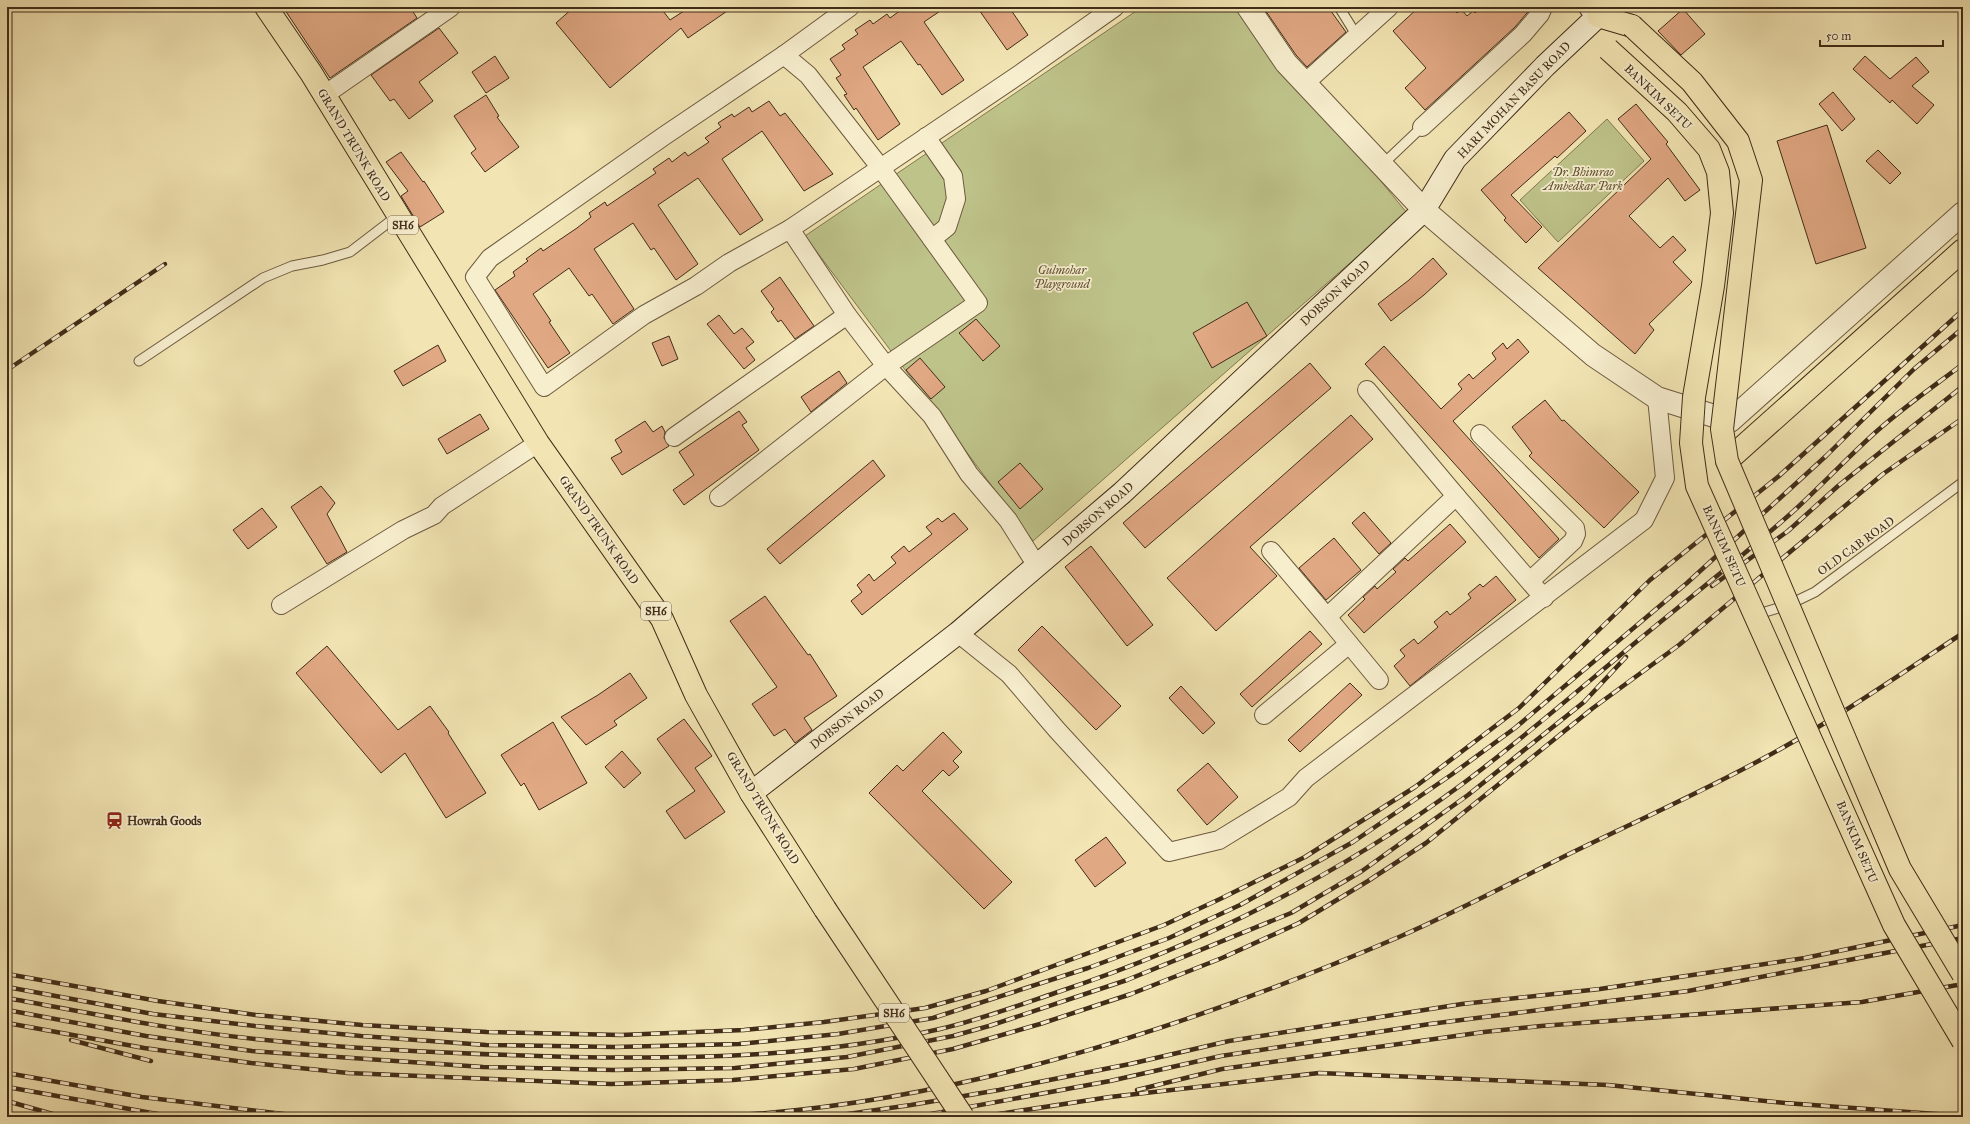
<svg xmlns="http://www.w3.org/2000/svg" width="1970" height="1124" font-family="'IM FELL Great Primer',serif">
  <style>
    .green { fill: #bec38a; stroke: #807851 }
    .building { fill: #e0a883; stroke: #412c18 }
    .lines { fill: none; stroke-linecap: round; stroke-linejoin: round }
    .service-casing { stroke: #6d5a3f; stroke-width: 11 }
    .minor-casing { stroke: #6d5a3f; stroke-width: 20 }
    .tertiary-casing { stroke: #6d5a3f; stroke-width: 24 }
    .secondary-casing { stroke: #412c18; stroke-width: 24 }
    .primary-casing { stroke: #412c18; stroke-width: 24 }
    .service { stroke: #f7eece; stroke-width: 9 }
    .minor { stroke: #f7eece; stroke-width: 18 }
    .tertiary { stroke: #f7eece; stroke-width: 22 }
    .secondary { stroke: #f7eece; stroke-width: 22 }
    .primary { stroke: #f2e5b3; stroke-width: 22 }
    .rail-casing { stroke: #412c18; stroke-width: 4.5 }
    .rail { stroke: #f7eece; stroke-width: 3; stroke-dasharray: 9; stroke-linecap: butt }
    .primary-bridge-casing { stroke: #412c18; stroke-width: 24; stroke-linecap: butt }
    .primary-bridge { stroke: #f2e5b3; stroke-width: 22 }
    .labels { text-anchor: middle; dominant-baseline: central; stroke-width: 3.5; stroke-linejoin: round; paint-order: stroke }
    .shield { fill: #f7eece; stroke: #78664f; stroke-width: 1 }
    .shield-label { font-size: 11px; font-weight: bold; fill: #412c18 }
    .street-label { font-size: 12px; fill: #412c18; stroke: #f7eece }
    .park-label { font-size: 12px; font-style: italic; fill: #605234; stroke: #f7eece }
    .poi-label { font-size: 12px; font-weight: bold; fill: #412c18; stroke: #f7eece; text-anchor: start }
  </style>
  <rect width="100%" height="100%" fill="#f2e5b3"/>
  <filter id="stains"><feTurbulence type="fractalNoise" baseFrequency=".005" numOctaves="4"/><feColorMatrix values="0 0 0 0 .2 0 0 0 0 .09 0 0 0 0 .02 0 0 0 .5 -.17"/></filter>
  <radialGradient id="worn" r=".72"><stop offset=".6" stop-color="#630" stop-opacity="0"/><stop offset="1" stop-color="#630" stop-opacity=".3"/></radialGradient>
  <g class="green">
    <path d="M1142,7h96l169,206 -374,328 -228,-305z"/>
    <path d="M1607,119l37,42 -86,81 -38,-42z"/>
  </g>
  <g class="building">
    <path d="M283,7h127l7,11 -87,60z"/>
    <path d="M574,7h86l10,13 20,-13h43l-45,31 -7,-10 -71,60 -54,-65z"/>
    <path d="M905,7h41l-22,15 40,58 -22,15 -22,-31 -2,1 -17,-24 -38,26 37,57 -22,16 -22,-32 -2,2 -10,-15 3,-1 -11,-16 5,-3 -11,-16 15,-10 -3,-4 16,-11 -3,-4 15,-10 3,4 14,-10 3,4z"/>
    <path d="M977,7h32l19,28 -21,15z"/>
    <path d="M1263,7h65l18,25 -39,35 -11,-12z"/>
    <path d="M1419,7h32l6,6 4,-4 6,7 6,-5 2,2 7,-6h50l-17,20 -90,83 -20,-22 21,-20 -33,-37z"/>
    <path d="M1683,9l22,25 -24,21 -23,-24z"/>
    <path d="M439,28l19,25 -39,29 14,19 -24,18 -15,-20 -4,2 -19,-26z"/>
    <path d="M495,56l14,22 -23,15 -14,-21z"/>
    <path d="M1865,56l25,23 26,-22 13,15 -17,14 22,19 -17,19 -25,-24 -2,3 -37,-34z"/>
    <path d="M1833,92l22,27 -13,12 -23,-27z"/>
    <path d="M486,95l13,21 -2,1 22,30 -34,25 -14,-19 5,-4 -22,-33z"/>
    <path d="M769,101l11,15 5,-3 48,61 -29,17 -42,-60 -40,28 41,61 -23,15 -42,-57 -40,27 40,59 -22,16 -22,-32 -3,2 -18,-27 -39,26 40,60 -21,15 -21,-30 -3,2 -20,-28 -36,26 18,27 -2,1 21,31 -22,15 -53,-78 20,-14 -2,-4 15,-11 -2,-2 15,-11 2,3 34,-23 14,-11 -2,-4 16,-11 2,4 49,-33 -3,-4 16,-11 3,4 13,-10 3,4 21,-14 -4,-4 16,-11 -3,-4 14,-9 2,3 15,-10 3,5z"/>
    <path d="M1636,104l32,38 -2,2 34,46 -15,11 -17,-23 -39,38 31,32 13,-12 13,14 -13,12 19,20 -43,42 5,6 -19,24 -97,-86 113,-109 -33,-40z"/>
    <path d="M1569,112l17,19 -29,27 -2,-2 -44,39 31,32 -16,16 -22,-23 2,-2 -25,-28z"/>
    <path d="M1827,125l39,123 -50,16 -39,-123z"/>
    <path d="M1878,150l23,23 -11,11 -24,-23z"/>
    <path d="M401,152l22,30 1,-1 20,31 -24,15 -19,-31 7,-5 -22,-29z"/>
    <path d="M1433,258l14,16 -23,21 -33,26 -13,-17 31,-24z"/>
    <path d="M780,277l34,49 -19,13 -14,-19 -3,2 -7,-10 3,-3 -13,-18z"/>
    <path d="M1247,302l20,34 -55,32 -19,-35z"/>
    <path d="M719,315l15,19 8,-6 12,14 -8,6 9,12 -11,9 -37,-45z"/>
    <path d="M976,319l24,27 -17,15 -24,-28z"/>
    <path d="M669,336l9,23 -16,7 -10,-23z"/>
    <path d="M1518,339l11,13 -76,69 106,118 -20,19 -174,-194 19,-18 57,63 21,-20 -4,-5 11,-10 4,5 23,-20 -4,-6 11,-10 4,6z"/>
    <path d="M438,345l8,16 -43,25 -9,-15z"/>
    <path d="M920,358l25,29 -14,12 -25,-29z"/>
    <path d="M1310,363l21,25 -186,160 -22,-25z"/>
    <path d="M839,371l8,12 -36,29 -10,-15z"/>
    <path d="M1545,400l17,21 2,-1 75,72 -35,36 -75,-72 3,-3 -20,-26z"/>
    <path d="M739,411l8,11 -5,3 17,25 -75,55 -11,-15 21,-15 -15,-23z"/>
    <path d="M480,414l9,15 -42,25 -9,-15z"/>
    <path d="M1351,415l22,24 -123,108 27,29 -61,55 -49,-53z"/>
    <path d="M645,421l8,11 9,-6 3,6 -1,6 5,8 -47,29 -11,-17 11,-6 -7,-12z"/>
    <path d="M873,460l12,16 -105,88 -13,-15z"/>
    <path d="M1020,463l23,26 -23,20 -22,-27z"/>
    <path d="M321,486l14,17 -8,11 20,38 -20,12 -36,-57z"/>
    <path d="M262,508l15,19 -29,22 -15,-19z"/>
    <path d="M1364,512l27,31 -12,11 -27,-31z"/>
    <path d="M954,513l14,16 -106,86 -11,-14 11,-9 -5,-7 12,-11 5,7 22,-18 -5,-6 13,-11 5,6 23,-18 -6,-7 12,-9 4,4z"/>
    <path d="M1450,524l16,18 -102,91 -16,-18 17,-16 -2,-2 12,-11 2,3 19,-17 -3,-3 12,-11 3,3z"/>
    <path d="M1334,538l27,32 -35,30 -27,-32z"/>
    <path d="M1091,546l62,79 -26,21 -62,-79z"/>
    <path d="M1496,576l20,24 -106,86 -16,-20 11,-10 -5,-6 14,-11 4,5 20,-17 -4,-5 13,-11 3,4 21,-17 -3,-4 12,-10 3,3z"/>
    <path d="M765,596l43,59 2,-1 27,42 -33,22 8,12 -17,13 -10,-14 -11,7 -22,-32 25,-17 -47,-66z"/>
    <path d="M1042,626l79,80 -25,24 -78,-80z"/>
    <path d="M1310,631l12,13 -70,63 -12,-13z"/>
    <path d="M327,646l71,84 32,-24 19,26 -1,1 38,60 -40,25 -41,-65 -24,20 -85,-100z"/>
    <path d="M630,673l17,25 -33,23 3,4 -31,20 -25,-28 37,-22z"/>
    <path d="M1350,683l12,12 -62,57 -12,-12z"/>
    <path d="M1181,686l34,37 -12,11 -34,-36z"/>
    <path d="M684,719l28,37 -17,12 30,44 -40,27 -19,-28 29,-20 -38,-52z"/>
    <path d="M553,722l34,61 -48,27 -15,-27 -3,3 -20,-31z"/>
    <path d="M943,732l19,20 -9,9 6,6 -10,9 -6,-6 -21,21 90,91 -28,27 -115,-116 28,-28 6,6z"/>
    <path d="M622,751l19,22 -17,15 -19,-21z"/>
    <path d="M1208,763l30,34 -31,28 -30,-35z"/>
    <path d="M1106,837l20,26 -31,24 -20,-27z"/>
  </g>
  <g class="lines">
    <defs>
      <g id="service">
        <path d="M1339,7l18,29"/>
        <path d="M1382,165l40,-38"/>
        <path d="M139,361l124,-83 29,-12 31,-6 27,-8 47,-36"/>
        <path d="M1755,615l33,-10 27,-13 148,-110"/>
      </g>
      <g id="minor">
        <path d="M850,7l-66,48 -120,81 -174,122 -15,19 69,110 100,-72 52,-29 33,-23 61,-34 230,-155 95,-67"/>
        <path d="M1305,83l84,-76"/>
        <path d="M323,96l128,-89"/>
        <path d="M1422,127l101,-93 17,-20 3,-7"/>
        <path d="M926,137l27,39 3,23 -9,28 -15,12"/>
        <path d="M790,229l57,86 39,51 46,50 37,58 39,46 29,46"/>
        <path d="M1367,390l89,106 88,102"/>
        <path d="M1480,434l95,94 1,6 -3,7 -43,40"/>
        <path d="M674,437l173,-122"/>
        <path d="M719,497l167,-131 92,-63 -98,-136 -72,-92 -24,-20"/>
        <path d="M1271,551l56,66 129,-121"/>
        <path d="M281,605l122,-75 31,-15 8,-9 96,-63"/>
        <path d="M1327,617l52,63"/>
        <path d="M958,633l51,41 48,56 112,122 50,-12 70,-43 17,-19 338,-258 21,-42 -8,-80"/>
        <path d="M1264,715l85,-71"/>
      </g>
      <path id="tertiary" d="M1248,7l38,56 138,147 169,145 64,43 73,23 233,-208"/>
      <path id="secondary" d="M751,793l207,-160 164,-140 302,-283 31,-51 90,-93 53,-50 -8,-9"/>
      <g id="primary">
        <path d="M266,7l45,66 227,370 124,176 34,76 55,98 74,116"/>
        <path d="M1598,16l34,10"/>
        <path d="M1727,461l236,-211"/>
      </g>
    </defs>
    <use href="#service" class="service-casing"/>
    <use href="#minor" class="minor-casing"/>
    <use href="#tertiary" class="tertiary-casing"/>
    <use href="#secondary" class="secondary-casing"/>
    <use href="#primary" class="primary-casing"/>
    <use href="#service" class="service"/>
    <use href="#minor" class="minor"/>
    <use href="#tertiary" class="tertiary"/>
    <use href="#secondary" class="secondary"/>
    <use href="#primary" class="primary"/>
    <defs>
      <g id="rail">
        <path d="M7,370l158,-106"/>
        <path d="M1712,586l76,-55 50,-45 125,-100"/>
        <path d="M7,974l151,27 98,14 106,10 125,7 134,3 123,-5 80,-8 101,-14 61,-17 178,-66 56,-26 85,-42 110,-70 104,-79 131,-128 129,-104 184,-166"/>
        <path d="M7,987l146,27 102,12 106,10 125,9 129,2 124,-3 99,-10 95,-16 155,-50 81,-30 71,-33 113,-63 98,-67 64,-47 172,-145 139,-127 88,-87 49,-41"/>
        <path d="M7,998c82,15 164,32 248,41 105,11 210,15 316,18 123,2 248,0 369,-28 39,-9 77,-23 115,-36 145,-48 283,-117 406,-208 59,-44 114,-92 169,-138 56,-47 114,-91 168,-140 27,-25 52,-52 79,-76 27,-24 57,-45 86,-67"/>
        <path d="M7,1010l139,26 106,15 231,16 130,3 122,-2 112,-11 106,-21 36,-10 138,-46 164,-67 71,-42 106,-76 116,-93 42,-45"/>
        <path d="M7,1023l137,25 107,15 97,10 263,11 122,-4 121,-11 99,-20 87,-25 91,-30 91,-36 77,-35 69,-42 58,-38 167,-135 86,-63 204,-171 80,-56"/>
        <path d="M71,1040l80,21"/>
        <path d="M7,1073l135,24 167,20"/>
        <path d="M7,1087l167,30"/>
        <path d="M1137,1090l85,-21 262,-37 57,-6 321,-24 101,-18"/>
        <path d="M7,1101l56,16"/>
        <path d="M695,1117c239,-6 486,-87 704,-180 55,-24 108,-52 162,-79 67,-33 137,-64 203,-100 69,-37 134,-82 199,-125"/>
        <path d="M827,1117l84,-12 88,-15 131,-26 99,-23 233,-37 138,-15 205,-31 158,-33"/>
        <path d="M915,1117l195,-36 111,-25 209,-32 258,-33 275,-53"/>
        <path d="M979,1117l131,-20 209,-24 289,12 177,18 178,13"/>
      </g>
    </defs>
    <use href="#rail" class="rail-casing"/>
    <use href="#rail" class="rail"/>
    <defs>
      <g id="primary-bridge">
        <path d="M1632,26l60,56 46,59 13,39 -29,249 5,32 173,408 63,105"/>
        <path d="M1608,49l69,63 32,37 9,23 4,41 -9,73 -19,111 -3,46 6,43 197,439 69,116"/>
        <path d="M825,909l138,208"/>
      </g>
    </defs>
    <use href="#primary-bridge" class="primary-bridge-casing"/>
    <use href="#primary-bridge" class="primary-bridge"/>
  </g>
  <defs>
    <symbol id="station-bare" viewBox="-9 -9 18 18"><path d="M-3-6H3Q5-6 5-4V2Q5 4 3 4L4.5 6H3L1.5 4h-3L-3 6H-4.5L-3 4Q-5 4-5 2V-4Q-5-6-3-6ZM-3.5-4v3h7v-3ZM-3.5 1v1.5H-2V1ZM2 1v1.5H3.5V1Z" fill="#8f2418" stroke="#f7eece" stroke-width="2.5" paint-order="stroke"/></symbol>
  </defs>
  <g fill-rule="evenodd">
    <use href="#station-bare" x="102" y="808" width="25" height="25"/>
  </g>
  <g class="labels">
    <g class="shield">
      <rect x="388" y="216" width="30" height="18" rx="3"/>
      <rect x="641" y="602" width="30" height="18" rx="3"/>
      <rect x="879" y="1004" width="30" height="18" rx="3"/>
    </g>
    <g class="shield-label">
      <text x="403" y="225">SH6</text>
      <text x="656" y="611">SH6</text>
      <text x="894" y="1013">SH6</text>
    </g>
    <g class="street-label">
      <text transform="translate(1658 97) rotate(44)">BANKIM SETU</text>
      <text transform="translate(1514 100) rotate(-46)">HARI MOHAN BASU ROAD</text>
      <text transform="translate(354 145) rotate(59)">GRAND TRUNK ROAD</text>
      <text transform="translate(1335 293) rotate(-43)">DOBSON ROAD</text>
      <text transform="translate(1098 514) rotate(-41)">DOBSON ROAD</text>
      <text transform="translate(599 530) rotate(55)">GRAND TRUNK ROAD</text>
      <text transform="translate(1724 546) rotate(66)">BANKIM SETU</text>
      <text transform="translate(1856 546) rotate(-36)">OLD CAB ROAD</text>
      <text transform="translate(847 719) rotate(-38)">DOBSON ROAD</text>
      <text transform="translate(763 808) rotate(59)">GRAND TRUNK ROAD</text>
      <text transform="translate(1857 842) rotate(67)">BANKIM SETU</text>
    </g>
    <g class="park-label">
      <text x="1583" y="172">Dr. Bhimrao<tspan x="1583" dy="14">Ambedkar Park</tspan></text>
      <text x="1062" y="270">Gulmohar<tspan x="1062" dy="14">Playground</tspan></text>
    </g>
    <g class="poi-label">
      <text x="127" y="821">Howrah Goods</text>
    </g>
  </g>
  <rect width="1970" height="1124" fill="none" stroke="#f2e5b3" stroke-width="24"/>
  <rect x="8" y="8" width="1954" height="1108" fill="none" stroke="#412c18" stroke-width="2"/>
  <rect x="12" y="12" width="1946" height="1100" fill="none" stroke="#412c18"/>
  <path d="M1820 40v6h123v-6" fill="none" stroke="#412c18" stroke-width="2"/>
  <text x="1826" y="40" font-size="12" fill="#412c18" stroke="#f7eece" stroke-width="3" paint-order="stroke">50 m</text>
  <rect width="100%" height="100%" filter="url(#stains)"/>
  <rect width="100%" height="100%" fill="url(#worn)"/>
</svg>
